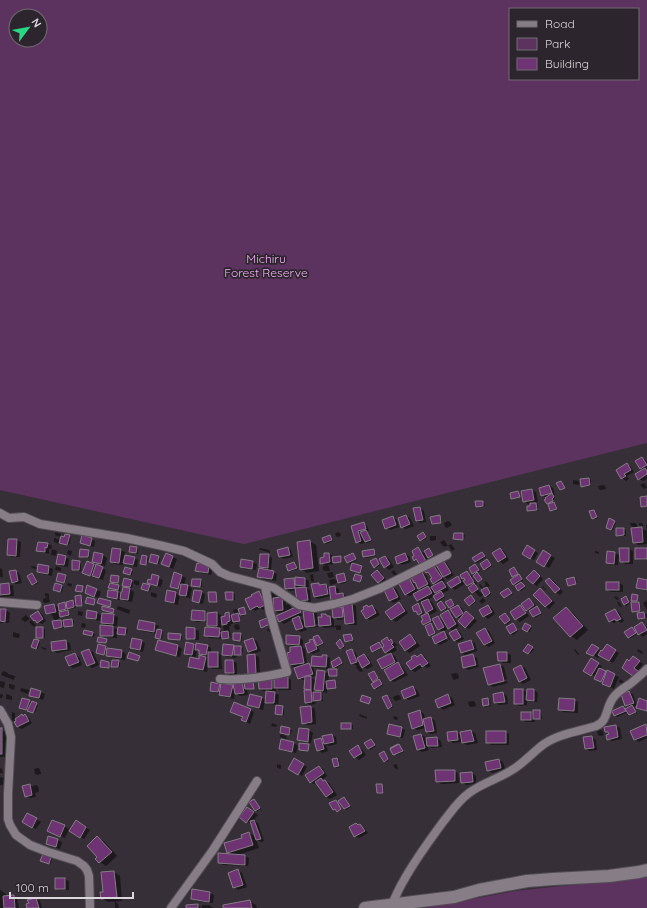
<svg xmlns="http://www.w3.org/2000/svg" width="647" height="908" font-family="Quicksand,sans-serif">
  <style>
    .green { fill: #5c335f; fill-rule: evenodd }
    .shadow { fill: #0007; fill-rule: evenodd }
    .building { fill: #6e3372; stroke: #857c86 }
    .lines { fill: none; stroke-linecap: round; stroke-linejoin: round }
    .street-casing { stroke: #534d54; stroke-width: 10 }
    .secondary-casing { stroke: #534d54; stroke-width: 14 }
    .street { stroke: #877d87; stroke-width: 8 }
    .secondary { stroke: #877d87; stroke-width: 12 }
    .labels { text-anchor: middle; dominant-baseline: central; stroke-width: 3.5; stroke-linejoin: round; paint-order: stroke }
    .park-label { font-size: 12px; fill: #f6b3fa; stroke: #2d252d }
  </style>
  <rect width="100%" height="100%" fill="#372f37"/>
  <g class="green">
    <path d="M0,0h647v443l-403,101 -244,-54zM510,9h128v70h-128zM16,16h24v24h-24z"/>
    <path d="M647,877v31h-223l91,-17z"/>
  </g>
  <g class="shadow">
    <path d="M642,458l5,3v8l-1,1h1v9l-4,2 -4,-2 5,-9 -3,-2z"/>
    <path d="M627,464l4,3 3,5 -7,4 2,3 -3,2 -4,-3z"/>
    <path d="M589,479l2,1v6l-7,1 -2,-1z"/>
    <path d="M573,480l6,1v4l-6,-1z"/>
    <path d="M644,483l1,1 2,4 -3,1 -4,-4z"/>
    <path d="M604,485l1,1 1,3 -6,1 -1,-1 -1,-3z"/>
    <path d="M549,486l4,2 2,7h-1l1,3 -2,2 1,2h-1l3,2 2,6 -6,1 -1,-1 -2,-6h-2l-1,-6 -4,-3 -2,-6z"/>
    <path d="M532,490l4,2 2,10h-4l4,2v7h-8l-2,-1 3,-3v-4l-3,1 -4,-3z"/>
    <path d="M483,502l1,1 1,3 -7,1 -1,-1z"/>
    <path d="M420,508l4,3 2,11 -6,1 -4,-2z"/>
    <path d="M594,511l2,1 2,6 -3,1 -2,-1 -2,-6z"/>
    <path d="M406,516l4,2 4,8 -8,3 -4,-2z"/>
    <path d="M440,516l1,1 1,6 -8,1 -2,-1z"/>
    <path d="M393,517l4,3 2,7 -9,3 -4,-2z"/>
    <path d="M448,521l2,1 2,3 -5,3 -2,-1 -1,-4z"/>
    <path d="M615,521l1,1 -3,8 -5,-1z"/>
    <path d="M363,523l4,3 2,5h-2l5,10 -5,2 -3,-2 1,2 -4,1 -4,-2 -5,-15z"/>
    <path d="M630,523h5l2,1v3h-1v2l5,-1 6,3 -1,-6h1v19l-9,1 -4,-3 1,-13 -4,-3z"/>
    <path d="M639,523h2l2,1v2h-2l-2,-1z"/>
    <path d="M624,529l2,1v6h-7l-2,-1z"/>
    <path d="M55,532l6,2 -1,3 -5,-2z"/>
    <path d="M338,532l2,1 1,3 -4,1 -1,-1 -1,-2z"/>
    <path d="M423,533l2,1 2,4 -5,3 -2,-1z"/>
    <path d="M463,534l2,1 -1,5 -10,-1z"/>
    <path d="M69,536l2,1 -2,8 -9,-3v2l-6,-2v-4l7,2z"/>
    <path d="M430,536h6v4l-5,1 -1,-1z"/>
    <path d="M330,537h2l1,4 -7,3 -1,-1z"/>
    <path d="M91,539l4,2 -1,6 -9,-2 -4,-3z"/>
    <path d="M17,540l4,2 -1,15h-8l-4,-3z"/>
    <path d="M444,540l4,6 3,-2 1,1 3,4 -3,2 -4,-6 -3,2 -2,-1 -3,-4z"/>
    <path d="M309,541l7,4 3,26 -12,2 -6,-4z"/>
    <path d="M48,544l4,2 -1,3 4,1 2,1 -1,4 9,2 4,2 -1,8 -7,-1 -4,-3 1,-7 -7,-1 1,-6h-3v5l-8,-2 -4,-2z"/>
    <path d="M528,547l10,6 -4,7 -11,-6z"/>
    <path d="M137,548l1,1v5l-8,-2z"/>
    <path d="M260,548l9,2 1,1v2l-9,-3h-2z"/>
    <path d="M287,548l4,2 2,7 -9,2 -4,-2z"/>
    <path d="M113,549l8,1 4,2 -1,4 10,2 4,2 -1,7 -9,-2 -4,-3 -1,3 -8,-1 -4,-2z"/>
    <path d="M418,549l5,4 6,-4 2,1 3,6 -4,2 -5,-3 5,8 -11,-1 -4,-2 -2,-3z"/>
    <path d="M500,549l4,2 5,9 -6,4 -4,-3 -5,-8z"/>
    <path d="M629,549l4,2v13h-8l-4,-3z"/>
    <path d="M647,549v11h-7l-4,-2z"/>
    <path d="M68,550l4,1 -1,5 -4,-2z"/>
    <path d="M374,550l1,1 1,5 -10,2 -2,-1z"/>
    <path d="M88,551l2,1 -1,6 -7,-1z"/>
    <path d="M595,551l4,1v2l-4,-1z"/>
    <path d="M544,552l11,6 -6,10 -11,-6z"/>
    <path d="M482,553l4,4 -9,6 -2,-1z"/>
    <path d="M615,553l4,2 -1,10h-7l-4,-3z"/>
    <path d="M94,554l9,1 4,3 -2,8 -8,-2 -4,-2z"/>
    <path d="M166,554l11,5 -4,10 -6,-3z"/>
    <path d="M329,554l4,2v2h9v4l-7,1 -1,-1v2l-7,1 2,1 1,5h-5l-2,-1v-4h3l-5,-3z"/>
    <path d="M353,554l1,1 3,5 -7,4 -2,-1 -3,-5z"/>
    <path d="M405,554l4,2 2,6 -9,3 -4,-2z"/>
    <path d="M151,555l9,3 -1,6 -7,-2z"/>
    <path d="M268,555l4,3 -1,13 6,3 -1,7 -13,-2 -4,-3 6,-6 -5,-3z"/>
    <path d="M142,556l7,2 -2,7 -6,-1z"/>
    <path d="M385,557l4,2 5,8 -5,3 -4,-3z"/>
    <path d="M376,559l1,1 3,5 -4,3 -2,-1z"/>
    <path d="M241,560l12,2 4,2 -1,6 -11,-1 -4,-2z"/>
    <path d="M442,560l4,2 8,13 -6,4 -7,-4 4,6 -2,1 3,2 3,6 -6,3 2,4 -7,5 -4,-6 -6,4 4,2 5,9 -7,4 3,7 -5,1 4,2 4,9 -5,2 -1,-1 -3,-9 -4,-2 1,-3 -2,-5 7,-2 -2,-2 -6,-9 -4,-2 -3,-7 -4,2 -4,-2 3,-15 4,3 5,10 5,-2 -4,-2 -2,-4 -3,-1 8,-10 4,2 5,11 -3,2 7,3 2,-6 -3,-2 -1,-5 -2,-3 -4,-2 -2,-4 7,-4 7,4zM433,591l5,3 -3,2z"/>
    <path d="M488,561l4,5 -6,4 -2,-1z"/>
    <path d="M80,562l1,1v8l-8,-2z"/>
    <path d="M87,563l19,7 -3,10 -8,-3v1l-11,-5z"/>
    <path d="M294,563l2,1 2,5 -7,2 -2,-1z"/>
    <path d="M198,564l15,4 -2,7 -10,-2 -4,-2z"/>
    <path d="M475,565l5,6 -4,2 3,1 3,4 -4,3 -2,-6 -3,-2z"/>
    <path d="M31,566l5,1v2l-4,-1z"/>
    <path d="M56,566l5,2v3l-6,-1z"/>
    <path d="M361,566l2,1 -2,6 -8,-2z"/>
    <path d="M49,567l4,2 -1,7 -10,-2 -4,-2z"/>
    <path d="M0,568l2,1 1,8h-3z"/>
    <path d="M514,568l1,1 8,12 -2,1 5,5 -5,4 -10,-11 4,-2 -2,-1z"/>
    <path d="M126,569l7,2 -1,4 -6,-1z"/>
    <path d="M394,570l3,4 -2,2 -4,-4z"/>
    <path d="M15,571l4,2 3,10 -6,1 -4,-2z"/>
    <path d="M377,571l4,2 6,8 -5,3 -4,-2z"/>
    <path d="M332,572l1,1 1,4 -4,1 -2,-1 -1,-4z"/>
    <path d="M467,572l4,3 6,9 -1,1 2,5 5,5 -3,2 -5,-5 -1,1 -2,-1 -1,-5 -3,-1 -2,-3 -11,7 -4,-3 7,-9 4,2 1,2 4,-2 -4,-2z"/>
    <path d="M534,572l4,2 5,5 -6,7 -4,-3z"/>
    <path d="M313,574l1,8h-1l-2,-1 -1,-6z"/>
    <path d="M343,574l2,1 2,7 -6,2 -2,-1z"/>
    <path d="M32,575h2l4,8 -3,2 -2,-1z"/>
    <path d="M66,576l1,1 -2,6 -6,-2z"/>
    <path d="M153,576l10,4 -2,7 -9,-2 -4,-2 3,-2z"/>
    <path d="M182,576l4,2 -2,7 4,1 4,2 -2,10 -6,-1 -4,-3 -2,11 -8,-2 -4,-3 2,-9 8,2 4,3 1,-6 -10,-3z"/>
    <path d="M574,578l2,1 1,5 -6,2 -2,-1z"/>
    <path d="M294,579l2,1 9,-1 4,2v6h-4l5,3 1,12 -9,1 -4,-3 -1,-10 -7,1 -4,-2z"/>
    <path d="M334,579l2,1 1,3 -6,2 -1,-1 -1,-4z"/>
    <path d="M550,579l4,2 9,11 -3,3 -4,-3 -9,-11z"/>
    <path d="M134,580l5,1v4h-3l-3,-2 -1,5 -7,-2 6,-5 3,2z"/>
    <path d="M200,580l2,1v6l-10,-1z"/>
    <path d="M483,580l1,2 2,-1 1,1 3,4 -4,2 -2,-2 2,-1 -3,-5 -3,2z"/>
    <path d="M647,581v10l-6,-1 -4,-2z"/>
    <path d="M68,583l4,1 -1,3 -4,-2z"/>
    <path d="M619,583l4,2v7h-12l-4,-2z"/>
    <path d="M9,584l4,2 1,10 -14,1v-12z"/>
    <path d="M319,584l4,2 2,-1 4,2h6l4,2v6l4,-1 4,2 1,6 -17,-6 -13,3 -4,-2z"/>
    <path d="M480,584l5,6 3,-1 3,5 -3,3 -2,-1 -2,-6 -3,-2 -2,-3z"/>
    <path d="M61,586l2,1 -1,5 -6,-1z"/>
    <path d="M119,586l1,1v4l-10,-3z"/>
    <path d="M150,586l1,1 -1,4 -6,-1z"/>
    <path d="M543,586l4,5 -5,-4z"/>
    <path d="M392,587l4,2 5,10 -7,4 -4,-2 -5,-10z"/>
    <path d="M130,589l4,3 -2,10 -7,-1 -4,-2v1l-9,-1 -4,-2 1,-6 9,1 3,2z"/>
    <path d="M508,589l5,5 -7,4h-1z"/>
    <path d="M97,590l4,2 -2,6 -13,-5z"/>
    <path d="M540,590l4,2 11,11 -6,6 -4,-3z"/>
    <path d="M275,591l2,1 1,6h4l4,2v5l2,-1 2,1 2,5 6,-3 4,2 1,4 -6,-4 -1,2 7,4 -5,2 5,3 4,10 -6,2 -4,-2 -4,-11 -9,5 -4,-3 4,-9 -5,1 -4,-2 -1,-13h-3l-2,-5z"/>
    <path d="M151,592l6,2 -1,4 -5,-2z"/>
    <path d="M202,592l3,3 -2,9 -6,-1 -4,-2z"/>
    <path d="M259,592l4,2 6,13 -6,3 -2,-2 -6,3 -4,-2z"/>
    <path d="M45,593l4,1v4l1,4 -5,1 -2,-1v-3l5,-2 -3,-1z"/>
    <path d="M216,593l1,1 1,8h-8z"/>
    <path d="M226,593h7l2,1v6h-7l-1,-1z"/>
    <path d="M81,596l1,1 1,9 -5,1 -3,-2 1,3 -6,1 -3,-2v3h-1l3,2 1,4 -7,1 -4,-2 1,3 -5,2 -1,-1 -2,-4 -5,-2 7,-8 5,3 6,-4 3,1 5,-4 4,3zM58,609l6,3 -5,1z"/>
    <path d="M616,596l3,3 -2,1 -3,-3z"/>
    <path d="M472,597l4,5 -5,4 -2,-1z"/>
    <path d="M626,597l2,1 2,5 -4,3 -1,-1 -3,-5z"/>
    <path d="M483,598l3,3 -4,3 -3,-3z"/>
    <path d="M451,600l2,1 3,6 2,-1 4,2 3,6 5,1 7,6 -8,8 -3,-2 -5,-8 -5,-2 -4,-8 -3,-2z"/>
    <path d="M529,600l4,2 9,12 -7,4 -4,-5 -7,-4 5,7 -9,6 -4,-3 4,-13 6,4z"/>
    <path d="M646,601l1,1v8l-4,-7z"/>
    <path d="M441,602l2,1 4,6 -4,2h-1z"/>
    <path d="M617,602h1l2,1 2,4h-1l-2,-1z"/>
    <path d="M639,603l1,1 1,8h-7l-1,-1z"/>
    <path d="M352,604l4,2 1,19h-7l-4,-2 -1,-4 -7,1 -4,-3v9l5,-1 2,1v4h-5v-3l-12,1 -4,-3v-1l-11,1v2l9,-1v1l-8,1 -4,-2 7,-15 4,2v5h6l3,-3 8,4 -1,-10 9,-1 3,2z"/>
    <path d="M399,604l4,2 5,7 -12,9 -4,-3z"/>
    <path d="M418,605h1l5,9 -3,1 -6,-4z"/>
    <path d="M118,606l12,4 -1,4 -12,-5z"/>
    <path d="M367,606l2,2 3,-2 4,3 4,6 -10,5 -4,-2z"/>
    <path d="M488,606l4,2 3,6 -7,5 -4,-3z"/>
    <path d="M244,608l1,1 2,5 -4,2 -2,-1z"/>
    <path d="M566,608l6,4 16,18 -11,10 -6,-4 -16,-18z"/>
    <path d="M236,609l2,1 3,11 -5,2 -2,-1v1l-3,1v2h-2l2,12 -7,1 -15,-1 -4,-3 9,-6 -6,-3v-4h-12l-3,-3v-8l12,1 3,1h9l4,2v3l6,-1 2,-4 6,3 -2,-6zM222,619l1,6 1,1h-1l1,6 -7,-4h4v-8z"/>
    <path d="M0,610h6l4,3 -1,10h-9z"/>
    <path d="M615,610l4,2 5,9 -3,2 -3,-2 -4,2 -4,-2z"/>
    <path d="M78,611l5,1 -1,4 -4,-1z"/>
    <path d="M88,611l9,2 4,2 -1,6 -9,-2 -4,-2z"/>
    <path d="M448,611l4,3 7,12 -4,3 5,3 4,7 -6,3 -4,-2v-9l-8,-5 1,3 -4,3 -4,-3 -1,-12 6,4z"/>
    <path d="M38,612l4,2 4,7 -4,3 -8,-4z"/>
    <path d="M644,613l3,1v-1v5l-6,1h-2l-1,-5z"/>
    <path d="M103,614l11,1 4,2 -1,9 -11,-1 -4,-3z"/>
    <path d="M505,614l6,7 -4,4 -2,-1z"/>
    <path d="M26,615l4,4 -5,3 -4,-3z"/>
    <path d="M31,620l5,5 -2,2 -5,-5z"/>
    <path d="M72,620h2v6l-7,1 -4,-2 1,3 -8,1 -2,-1 7,-7 4,2z"/>
    <path d="M82,623l4,1 -1,4 -4,-1z"/>
    <path d="M155,624l4,2 -1,4 5,1 -1,8 -4,-1 -1,-4 -15,-3 -4,-3z"/>
    <path d="M237,624l2,1 1,4 -3,1 -2,-1 -1,-4z"/>
    <path d="M513,624l1,1 4,6 -5,4 -2,-1 -3,-6z"/>
    <path d="M526,624l6,4 -3,4 -6,-3z"/>
    <path d="M642,624l5,3v7l-4,3 -4,-3z"/>
    <path d="M111,626l7,4 8,-1h2l-1,5 -10,-1v5l-12,-1 -4,-2z"/>
    <path d="M43,628l2,1v9h-6z"/>
    <path d="M187,628l8,1 4,2v9h-8l-4,-2z"/>
    <path d="M269,628l4,4 -2,1 -4,-3z"/>
    <path d="M485,629l4,2 6,12 -6,4 -4,-2 -7,-12z"/>
    <path d="M633,629l4,5 -6,4 -2,-1z"/>
    <path d="M85,631l10,3 -1,3 -10,-3z"/>
    <path d="M13,632l7,2 -1,4 -6,-1z"/>
    <path d="M444,632l4,3 2,5h-1l-3,-6h-2l4,7 -8,4 -4,-2z"/>
    <path d="M240,634l2,1v6l-8,-1z"/>
    <path d="M181,635l1,1v4l-13,-2z"/>
    <path d="M351,635l1,1 2,5 -6,1 -2,-1z"/>
    <path d="M410,635l4,3 6,8 -10,7 -4,-2 -6,-8z"/>
    <path d="M318,636l2,1 4,7 -6,3 2,4 -7,3 -4,-2 2,-9 2,-3 3,2z"/>
    <path d="M299,637l4,3v8l2,1 2,16 2,-1 3,2 1,-9 10,1 3,-2 4,2v12h7l1,1v5h-7l-2,-1 -1,7 6,-1 2,1 1,6 -7,1 -3,-1v5l-5,-1 1,9h-8l1,3 -6,1 -4,-3 3,-11 -4,-2 1,-10 -3,1 -4,-2 3,-12 -8,1 -5,-3 9,-18h-7l-4,-3zM313,666l3,2 13,1 1,5 -5,-2 -9,9 -5,-4 5,-1zM315,689l6,4h-6z"/>
    <path d="M387,638l8,5 2,2 -2,2 2,3 -6,4 4,2 3,7 4,3 6,9 -14,7 -4,-2 -4,-9 -3,-2 7,-15 -4,-2 -1,-5z"/>
    <path d="M253,639l4,2 4,10 -8,3 -4,-2 -3,-11z"/>
    <path d="M38,641l2,1 -2,7 -4,-1z"/>
    <path d="M66,641l4,2 1,7 -14,3 -4,-3z"/>
    <path d="M141,641l4,2 -2,9 -8,-2 -4,-3z"/>
    <path d="M158,641l20,5 4,3 -2,8 -20,-5 -4,-2z"/>
    <path d="M340,641l5,6 -3,2 -2,-1z"/>
    <path d="M471,641l4,2 2,8 -12,4 -4,-3z"/>
    <path d="M379,643l4,5 -9,4 -1,-1z"/>
    <path d="M194,645l3,1h11l3,2v5h6l4,2 1,14h-9l-5,-3 -1,6 -14,-3 -4,-3 16,-9 -5,-3v-3l-3,-1 -1,7 -7,-1 -4,-3z"/>
    <path d="M528,645l6,4 -4,5 -6,-4z"/>
    <path d="M234,646l9,2 -1,7h-5l-1,3 -9,-1 -4,-3z"/>
    <path d="M593,646l10,6 4,-6 12,7 -6,10 -13,-8 -2,3 -11,-6z"/>
    <path d="M41,647l5,1v2l-5,-2z"/>
    <path d="M105,647l2,1v1l15,2 4,3 -1,6 -14,-2 -5,-4h-7z"/>
    <path d="M575,649l4,5 -1,1 -4,-5z"/>
    <path d="M638,649l5,3 -1,2 -5,-3z"/>
    <path d="M89,650l4,2 6,13 -7,3 -4,-3z"/>
    <path d="M352,650l4,3 2,6 6,-4 4,2 5,9 -6,3 -4,-2 -2,-3 -3,1 2,1 3,5 -2,1 -2,-1 -3,-4 1,-1 -5,-3z"/>
    <path d="M507,653l4,2v8h-8l-4,-2z"/>
    <path d="M75,654l4,3 3,8 -9,3 -4,-2z"/>
    <path d="M255,655l4,2 1,18h-7l-4,-2z"/>
    <path d="M422,655l3,2 6,9 -4,2 -3,-2 -9,6 -4,-2 2,-11 2,-3 3,1z"/>
    <path d="M473,656l4,2 2,9 -11,3 -4,-3z"/>
    <path d="M339,659l2,1 2,4 -7,4 -2,-1z"/>
    <path d="M591,660l11,6 -2,4 7,3 1,-1 11,5 -5,12 -11,-5v-1l-4,-2 -3,-4 -11,-7z"/>
    <path d="M637,660l6,4 -5,7 4,3 -3,4 -9,-16z"/>
    <path d="M118,661l2,1v5l-8,-1z"/>
    <path d="M226,661h7l4,2v12h-7l-4,-2z"/>
    <path d="M500,665l4,2 3,12 -17,4v2l17,-4 1,2 -15,4 -4,-3z"/>
    <path d="M521,666l4,2 6,12 -8,4 -4,-3z"/>
    <path d="M3,671l5,2v1l7,2 -1,4 -13,-5z"/>
    <path d="M374,672l2,1 3,6 -1,1 3,1 2,4 -6,4 -2,-1 1,-6 -2,-1z"/>
    <path d="M456,673l2,1 1,4 -5,2 -1,-1 -2,-5z"/>
    <path d="M287,677l4,3v10h-12l-3,-2v3h-7v1l6,1 4,2 -1,11 6,2v7l-8,-2 1,-8 -7,-1 -5,-3 -2,9 -10,-3 -4,-2 13,-7 5,3v-10h-4l-4,-2 13,-9 3,2z"/>
    <path d="M620,679l4,3 -1,2 -4,-2z"/>
    <path d="M0,681l5,1 -1,6 -4,-1z"/>
    <path d="M238,681l14,1 1,7 -6,1 1,5 -8,1 -5,-3 -1,6 -10,-2 -4,-2 1,-1 -6,-1 -4,-2 8,-6 3,1h10l3,1z"/>
    <path d="M9,684l6,1 -1,5 -5,-2z"/>
    <path d="M413,687l4,3 3,6 -11,4 -4,-2z"/>
    <path d="M21,688l8,2 -1,4 -8,-3z"/>
    <path d="M32,689l9,3 4,2 -2,6 -9,-3 -4,-2z"/>
    <path d="M523,690l5,3 6,-3 4,3 -1,9h-6l-4,-3v6l-8,1 -4,-3z"/>
    <path d="M629,692l4,2 4,11 -4,2 4,6 -6,2 -3,-3 -11,5 -2,-1 -2,-5 10,-4 3,3 4,-2 -4,-3z"/>
    <path d="M503,693l4,3 1,8 -9,1 -4,-2z"/>
    <path d="M0,694l3,1 -1,3h-2z"/>
    <path d="M6,694l6,2v4l-6,-1z"/>
    <path d="M398,695l2,1 1,3 -5,2 -2,-1 -1,-3z"/>
    <path d="M448,695l4,3 3,7 -12,5 -4,-3z"/>
    <path d="M387,696l2,1 4,10 -3,2 -2,-1z"/>
    <path d="M488,699l2,1 1,6 -6,1 -1,-1z"/>
    <path d="M574,700l4,2v11l-15,-1 -4,-3z"/>
    <path d="M29,701l9,4 -3,8 -15,-6z"/>
    <path d="M473,701l2,1 1,4 -5,1 -2,-1 -1,-4z"/>
    <path d="M311,707l4,2 1,15 -9,1 -4,-2z"/>
    <path d="M251,710l3,2 -4,12 -8,-4z"/>
    <path d="M420,711l4,3 1,5 6,-1 4,3 2,12 -6,1 -4,-2 -1,-4 -9,2 -4,-2z"/>
    <path d="M540,711l1,1 1,7h-7v3h-9l-4,-2v-7h9l3,2z"/>
    <path d="M12,712l3,1v7l7,-5 2,1h1l4,2 3,5 -10,6 -4,-2 -3,-5 3,-2 -4,1 -2,-1z"/>
    <path d="M360,714l7,3v2l-8,-3z"/>
    <path d="M395,716l2,1 1,2 -2,1 -2,-1 -1,-2z"/>
    <path d="M272,723l5,2 -1,2 -5,-1z"/>
    <path d="M351,724l2,1v4h-9l-2,-1z"/>
    <path d="M646,725l1,13 -8,4 -4,-3 -3,-8z"/>
    <path d="M616,726l4,2 2,11 -10,2 -4,-2 2,-5 -4,-2z"/>
    <path d="M282,727l10,3 -2,5 -8,-2 5,4 -1,2 -6,-2z"/>
    <path d="M401,728l4,2 -2,8 -11,-2 -4,-2z"/>
    <path d="M0,729l8,4v24h-8z"/>
    <path d="M309,730l4,3 -2,10 -9,-1 -4,-2z"/>
    <path d="M601,730l2,1 1,4 -4,1 -2,-1 -1,-4z"/>
    <path d="M471,731l4,2 3,10 -11,2 -4,-2 -1,-5h-1v4l-8,1 -4,-3 8,-8 4,3v-2z"/>
    <path d="M505,732l4,2v11h-18l-4,-3z"/>
    <path d="M332,735l4,2 1,7 -8,2 -3,-2 2,7 -6,2 -4,-3 3,-11 3,2z"/>
    <path d="M421,735l4,2 1,2 11,-1 4,3 1,6 -10,1 -5,-2 2,4 -7,2 -4,-2z"/>
    <path d="M592,737l4,3 1,10 -7,1 -4,-2z"/>
    <path d="M281,741l13,2 4,3 -2,7 -12,-2 -4,-2z"/>
    <path d="M372,741l4,5 -6,4 -4,-6z"/>
    <path d="M398,745l2,1 4,6 -8,3 -2,-1z"/>
    <path d="M358,747l4,2 4,6 -7,5 -4,-3z"/>
    <path d="M384,753l1,1 4,6 -3,2 -2,-1z"/>
    <path d="M337,759l2,1 1,7 -4,1 -1,-1z"/>
    <path d="M295,760l12,7 -5,9 -12,-7z"/>
    <path d="M499,760l4,2 2,7 -13,4 -4,-3z"/>
    <path d="M277,764l4,1v4l-4,-1z"/>
    <path d="M396,764l1,1 1,4h-2l-1,-1 -2,-3z"/>
    <path d="M319,767l4,2 4,7 -6,4 8,3 8,12 -7,4 -4,-2 -9,-14 -3,1 -4,-2z"/>
    <path d="M0,768l2,1 1,4h-3z"/>
    <path d="M38,768l2,1 1,5 -4,1 -2,-1 -1,-5z"/>
    <path d="M454,771l4,2 1,10 -18,1 -4,-3z"/>
    <path d="M472,773l4,3v8l-10,1 -4,-3z"/>
    <path d="M0,777l4,1 -1,7h-3z"/>
    <path d="M30,785l3,2v-1l3,-1 2,1 1,6 -4,1 1,4 -6,1 -4,-2z"/>
    <path d="M382,785l1,1 1,7 -5,1 -1,-1z"/>
    <path d="M344,798l2,1 5,8 -5,3 -2,-1z"/>
    <path d="M254,800l1,1 6,8 -4,2h-1l-6,-9z"/>
    <path d="M251,810l7,5 -4,5 4,3 6,18 -3,1 -5,-3 3,9 -22,7 8,1 4,2 -1,8 -25,-1 -4,-3 13,-7 -5,-3 22,-19 7,4 -4,-14 -1,1 -11,-7z"/>
    <path d="M27,814l14,8 -5,7 -13,-7z"/>
    <path d="M53,821l16,8 -4,9 -12,-5z"/>
    <path d="M76,822l14,8 -6,9 -14,-8z"/>
    <path d="M356,824l8,4 4,5 -9,5 -4,-2z"/>
    <path d="M98,838l6,3 13,15 -11,10 -6,-4 -3,-3 1,-2z"/>
    <path d="M58,840l4,2 -2,7 -9,-3 -4,-2z"/>
    <path d="M51,857l1,1 -1,6 -8,-2z"/>
    <path d="M238,870l4,3 5,14 -9,3 -4,-3z"/>
    <path d="M114,872l6,4 2,25 -14,1 -6,-4z"/>
    <path d="M65,879l4,2v9h-9l-4,-2z"/>
    <path d="M0,890l6,4v3l7,-1 4,2 2,10h-19z"/>
    <path d="M210,893l4,2 -1,8 -17,-2 -4,-3z"/>
    <path d="M36,899l4,2 2,7h-14z"/>
    <path d="M115,901l3,3 1,4h-4z"/>
    <path d="M250,902l6,3 1,3h-33z"/>
    <path d="M197,905l5,3v-3h7l4,3h-26z"/>
  </g>
  <g class="building">
    <path d="M642,457l5,8 -7,4 -5,-8z"/>
    <path d="M627,463l4,7 -7,4 2,2 -5,3 -5,-9z"/>
    <path d="M645,468l2,3v3l-9,6 -3,-6z"/>
    <path d="M589,478l1,7 -9,2 -1,-8z"/>
    <path d="M561,481l4,7 -5,2 -4,-7z"/>
    <path d="M549,485l3,8 -11,3 -2,-8z"/>
    <path d="M532,489l2,11 -11,2 -2,-11z"/>
    <path d="M518,491l2,6 -9,2 -1,-6z"/>
    <path d="M552,493l2,4 -2,2 1,2 -6,3 -3,-4 2,-1 -1,-1z"/>
    <path d="M647,496v10l-6,1 -1,-10z"/>
    <path d="M475,501h8v5l-7,1z"/>
    <path d="M554,502l3,7 -7,2 -2,-7z"/>
    <path d="M530,503h6l1,7 -10,1v-5h3z"/>
    <path d="M420,507l3,13 -7,1 -3,-13z"/>
    <path d="M594,510l3,7 -5,2 -3,-8z"/>
    <path d="M406,515l4,9 -9,4 -3,-10z"/>
    <path d="M440,515l1,8 -9,1 -2,-7z"/>
    <path d="M393,516l3,9 -11,4 -3,-9z"/>
    <path d="M609,518l6,3 -4,9 -5,-2z"/>
    <path d="M364,522l2,7 -8,2 3,10 -5,2 -5,-17z"/>
    <path d="M642,527l1,15 -10,1 -2,-15z"/>
    <path d="M616,528h8v7l-8,1z"/>
    <path d="M366,530l5,10 -6,2 -5,-10z"/>
    <path d="M423,532l3,5 -6,4 -3,-5z"/>
    <path d="M454,533h9v7l-10,-1z"/>
    <path d="M65,534l5,1 -3,10 -8,-2 2,-7 3,1z"/>
    <path d="M82,535l10,3 -2,8 -10,-3z"/>
    <path d="M330,535l2,5 -8,3 -2,-5z"/>
    <path d="M8,539h9l-1,17 -9,-1z"/>
    <path d="M310,540l3,28 -13,2 -3,-28z"/>
    <path d="M38,542l10,1 -1,5 -2,-1v5l-9,-1z"/>
    <path d="M527,545l8,5 -5,9 -8,-5z"/>
    <path d="M130,546l7,1 -1,6 -7,-1z"/>
    <path d="M288,547l2,8 -11,2 -2,-7z"/>
    <path d="M418,547l8,14 -6,4 -4,-6 -2,2 -2,-4 2,-1 -2,-5z"/>
    <path d="M112,548l9,1 -2,14 -9,-1z"/>
    <path d="M429,548l4,7 -5,3 -4,-7z"/>
    <path d="M500,548l6,9 -8,5 -6,-9z"/>
    <path d="M619,548h10v14h-9z"/>
    <rect x="635" y="548" width="12" height="11"/>
    <path d="M80,549l9,1 -1,7h-9z"/>
    <path d="M374,549l1,6 -12,2 -1,-6z"/>
    <path d="M543,550l8,5 -7,12 -8,-5z"/>
    <path d="M607,551l8,1 -1,12 -8,-1z"/>
    <path d="M94,552l9,2 -2,10 -9,-2z"/>
    <path d="M482,552l3,4 -10,6 -3,-4z"/>
    <path d="M166,553l7,3 -4,11 -8,-3z"/>
    <path d="M324,553h5l1,9 -10,2v-6l4,-1z"/>
    <path d="M353,553l3,6 -9,4 -3,-6z"/>
    <path d="M405,553l3,7 -11,4 -2,-7z"/>
    <path d="M58,554l8,2 -2,9 -8,-1z"/>
    <path d="M151,554l8,2 -2,8 -8,-2z"/>
    <path d="M260,554h9l-1,14 -9,-1z"/>
    <path d="M125,555l10,2 -2,8 -10,-2z"/>
    <path d="M142,555l5,1 -1,9 -6,-1z"/>
    <path d="M341,556v6l-8,1 -1,-6z"/>
    <path d="M385,556l5,8 -6,4 -5,-9z"/>
    <path d="M376,558l3,6 -5,4 -4,-7z"/>
    <path d="M442,558l9,15 -8,4 -8,-14z"/>
    <path d="M241,559l12,2 -1,8 -12,-2z"/>
    <path d="M487,559l4,6 -7,5 -4,-6z"/>
    <path d="M72,560l8,1 -1,9h-7z"/>
    <path d="M87,561l7,3 -4,12 -8,-3z"/>
    <path d="M294,562l3,6 -9,3 -2,-6z"/>
    <path d="M197,563l12,2 -1,8 -13,-2z"/>
    <path d="M352,563l10,3 -2,7 -10,-3z"/>
    <path d="M432,563l10,15 -9,6 -3,-5 2,-1 -4,-6 -2,1 -3,-4z"/>
    <path d="M38,564l11,2 -1,8 -11,-2z"/>
    <path d="M96,564l7,3 -4,11 -7,-2z"/>
    <path d="M475,564l4,6 -7,4 -3,-6z"/>
    <path d="M125,567l7,2 -2,6 -7,-2z"/>
    <path d="M514,567l4,7 -6,3 -3,-7z"/>
    <path d="M259,568l15,3 -2,8 -15,-2z"/>
    <path d="M16,570l2,11 -6,2 -3,-12z"/>
    <path d="M377,570l7,8 -6,5 -7,-8z"/>
    <path d="M534,570l6,6 -7,8 -7,-6z"/>
    <path d="M467,571l7,11 -7,4 -4,-5 2,-1 -1,-2 -2,1 -2,-4z"/>
    <path d="M174,572l8,3 -4,14 -8,-2z"/>
    <path d="M422,572l6,12 -10,5 -3,-7 -1,1 -3,-6z"/>
    <path d="M477,572l5,7 -4,3 -5,-6z"/>
    <path d="M32,573l5,9 -5,3 -5,-9z"/>
    <path d="M58,573l8,2 -2,8 -8,-2z"/>
    <path d="M344,573l2,8 -8,2 -2,-8z"/>
    <path d="M152,574l7,2 -2,10 -10,-3 1,-4 3,1z"/>
    <path d="M355,574l7,2 -2,6 -7,-2z"/>
    <path d="M519,574l3,5 -9,6 -3,-5z"/>
    <path d="M111,575l8,1 -1,7 -8,-1z"/>
    <path d="M458,576l3,6 -10,6 -4,-5z"/>
    <path d="M295,577l10,1v8l-10,-1z"/>
    <path d="M574,577l2,7 -8,2 -2,-7z"/>
    <path d="M124,578l8,2 -2,7 -8,-1z"/>
    <path d="M294,578l1,10 -10,1 -1,-10z"/>
    <path d="M409,578l6,11 -10,6 -6,-11z"/>
    <path d="M549,578l11,11 -5,4 -10,-12z"/>
    <path d="M638,578l9,2v10l-11,-2z"/>
    <path d="M192,579h9l-1,8 -9,-1z"/>
    <path d="M442,581l4,6 -11,6 -4,-6z"/>
    <path d="M521,582l4,4 -7,5 -3,-5z"/>
    <rect x="606" y="582" width="13" height="8"/>
    <path d="M9,583l1,11 -10,1v-11z"/>
    <path d="M55,583l7,2 -2,7 -7,-2z"/>
    <path d="M110,583l9,2 -1,5 -10,-2z"/>
    <path d="M143,583l7,2 -2,6 -7,-2z"/>
    <path d="M319,583v2l7,-1 2,10 -14,3 -3,-13z"/>
    <path d="M474,583l4,6 -6,4 -4,-5z"/>
    <path d="M181,584l7,1 -2,11 -7,-1z"/>
    <path d="M77,585l6,1 -1,6 -7,-1z"/>
    <path d="M87,585l10,4 -3,8 -9,-4z"/>
    <path d="M335,586l1,8 7,-1 1,7 -13,1 -2,-14z"/>
    <path d="M392,586l6,11 -9,4 -5,-11z"/>
    <path d="M428,586l4,7 -15,8 -4,-7z"/>
    <path d="M123,587l7,1 -2,12 -8,-1 1,-7h1z"/>
    <path d="M306,587l2,13 -11,1 -2,-13z"/>
    <path d="M487,587l3,6 -5,4 -4,-7z"/>
    <path d="M508,588l4,5 -8,5 -4,-5z"/>
    <path d="M540,588l12,13 -7,6 -12,-12z"/>
    <path d="M108,590l10,1 -1,8 -10,-2z"/>
    <path d="M167,590l9,2 -2,11 -9,-2z"/>
    <path d="M194,590l8,1 -3,12 -7,-2z"/>
    <path d="M259,591l6,14 -6,3 -2,-2 -7,4 -5,-11 7,-3 -1,-1z"/>
    <path d="M441,591l3,5 -8,5 -3,-5z"/>
    <path d="M208,592h8l1,10h-8z"/>
    <path d="M225,592h8v8h-7z"/>
    <path d="M632,594l6,1 -1,6h-6z"/>
    <path d="M81,595l1,11h-6l-1,-10z"/>
    <path d="M471,595l4,6 -6,5 -5,-6z"/>
    <path d="M626,596l3,6 -5,3 -3,-6z"/>
    <path d="M87,597l8,2 -1,6 -9,-2z"/>
    <path d="M282,597l1,13 -9,1 -1,-13z"/>
    <path d="M99,598l12,3 -1,6 -13,-4z"/>
    <path d="M529,598l5,7 -8,6 -5,-7z"/>
    <path d="M428,599l5,10 -7,4 -5,-11z"/>
    <path d="M451,599l3,6 -5,3 -4,-6z"/>
    <path d="M73,600l1,7 -7,2 -1,-7z"/>
    <path d="M441,601l5,7 -5,3 -4,-7z"/>
    <path d="M65,602l1,7 -7,2 -1,-7z"/>
    <path d="M399,602l6,9 -14,9 -6,-8z"/>
    <path d="M631,602h8l1,9 -8,1z"/>
    <path d="M347,603h5l2,20 -9,1 -2,-18 4,-1z"/>
    <path d="M418,603l4,10 -4,2 -2,-4 -2,1 -2,-5z"/>
    <path d="M54,604l2,8 -10,2 -2,-8z"/>
    <path d="M367,605l1,2 4,-2 4,8 -10,6 -5,-8 3,-2 -1,-2z"/>
    <path d="M458,605l5,8 -7,5 -6,-9z"/>
    <path d="M488,605l4,7 -9,5 -4,-7z"/>
    <path d="M520,605l6,8 -11,7 -5,-8z"/>
    <path d="M102,606l12,3 -1,4 -11,-3z"/>
    <path d="M298,606l3,6 -22,10 -3,-6z"/>
    <path d="M537,606l4,7 -8,4 -4,-6z"/>
    <path d="M244,607l2,7 -6,1 -2,-6z"/>
    <path d="M342,607l1,10 -10,1 -1,-10z"/>
    <path d="M566,607l17,19 -13,11 -17,-19z"/>
    <path d="M0,609h6l-1,13 -5,-1z"/>
    <path d="M615,609l6,10 -5,2 -1,-2 -6,3 -4,-8z"/>
    <path d="M68,610l1,5 -9,2 -1,-5z"/>
    <path d="M87,610l10,2 -1,7 -10,-1z"/>
    <path d="M192,610l13,1v10l-14,-1z"/>
    <path d="M313,610l2,16 -10,1 -2,-16z"/>
    <path d="M448,610l8,14 -8,5 -8,-14z"/>
    <path d="M38,611l5,8 -6,4 -2,-3 -1,1 -4,-5z"/>
    <path d="M466,611l8,7 -9,10 -7,-7z"/>
    <path d="M217,612v14h-10v-13z"/>
    <path d="M229,612l1,9 -3,1v2l-5,1 -1,-8 4,-1v-3z"/>
    <path d="M644,612l1,6 -7,1 -1,-6z"/>
    <path d="M102,613l12,1 -1,10 -12,-1z"/>
    <path d="M238,613l2,8 -7,1 -2,-7z"/>
    <path d="M428,613l3,8 -8,4 -2,-4 2,-1 -2,-4z"/>
    <path d="M505,613l5,7 -5,4 -6,-7z"/>
    <path d="M321,614h5l1,2h3l1,9 -12,1 -1,-9h4z"/>
    <path d="M299,616l4,12 -7,2 -4,-11z"/>
    <path d="M438,616l6,11 -6,3 -6,-11z"/>
    <path d="M267,618l3,6 -9,4 -2,-7z"/>
    <path d="M72,619l1,7 -9,1 -1,-7z"/>
    <path d="M61,620l1,7 -8,2 -2,-8z"/>
    <path d="M139,620l16,3 -1,9 -17,-3z"/>
    <path d="M642,622l5,8 -9,5 -4,-8z"/>
    <path d="M431,623l4,10 -6,3 -4,-10z"/>
    <path d="M513,623l4,7 -7,4 -4,-7z"/>
    <path d="M525,623l6,3 -4,6 -5,-3z"/>
    <path d="M100,625l13,1v10h-13z"/>
    <rect x="36" y="627" width="7" height="11"/>
    <path d="M118,627l8,1 -1,7 -8,-1z"/>
    <path d="M186,627l9,1v11h-9z"/>
    <path d="M205,627l15,1 -1,9 -15,-1z"/>
    <path d="M632,627l4,6 -8,5 -4,-6z"/>
    <path d="M485,628l7,13 -8,4 -8,-12z"/>
    <path d="M157,629l5,1 -2,9 -5,-1z"/>
    <path d="M456,629l5,8 -7,4 -5,-8z"/>
    <path d="M84,630l9,2 -1,4 -9,-2z"/>
    <path d="M228,631l1,7 -7,1 -1,-7z"/>
    <path d="M444,631l3,7 -12,6 -3,-7z"/>
    <path d="M168,633l13,1 -1,6 -12,-1z"/>
    <path d="M233,633h8l-1,8 -7,-1z"/>
    <path d="M351,634l2,6 -8,2 -2,-7z"/>
    <path d="M410,634l6,9 -11,8 -6,-9z"/>
    <path d="M286,635l14,1 -1,9 -13,-1z"/>
    <path d="M318,635l5,8 -6,3 -4,-9z"/>
    <path d="M98,637l9,2 -1,4 -9,-1z"/>
    <path d="M387,637l2,4 2,-2 2,4 -2,1 3,3 -9,6 -3,-5 2,-2 -3,-5z"/>
    <path d="M132,638l10,2 -2,10 -10,-2z"/>
    <path d="M253,638l4,11 -9,3 -4,-11z"/>
    <path d="M34,639l5,1 -3,9 -5,-2z"/>
    <path d="M313,639l4,10 -9,4 -3,-9 5,-2 -1,-2z"/>
    <path d="M340,639l4,7 -4,3 -4,-6z"/>
    <path d="M66,640l1,9 -15,2 -1,-9z"/>
    <path d="M158,640l20,5 -2,11 -21,-6z"/>
    <path d="M471,640l3,9 -13,4 -3,-9z"/>
    <path d="M186,642l8,2 -2,11 -8,-1z"/>
    <path d="M379,642l3,5 -10,5 -2,-5z"/>
    <path d="M196,643l12,2 -2,10 -7,-1v-4h-4z"/>
    <path d="M98,644l8,2 -2,9 -8,-2z"/>
    <path d="M223,644l11,1 -2,11 -10,-1z"/>
    <path d="M528,644l5,3 -5,7 -5,-3z"/>
    <path d="M592,644l7,4 -6,8 -7,-3z"/>
    <path d="M607,644l9,6 -7,11 -11,-6 3,-5 1,1z"/>
    <rect x="234" y="646" width="7" height="9"/>
    <path d="M301,646l3,17 -15,2 -2,-12 3,-1v-5z"/>
    <path d="M107,648l15,2 -1,8 -15,-2z"/>
    <path d="M89,649l6,14 -8,3 -6,-14z"/>
    <path d="M352,649l5,13 -6,2 -5,-13z"/>
    <path d="M129,652l11,4 -2,5 -11,-3z"/>
    <rect x="208" y="652" width="10" height="15"/>
    <path d="M497,652h10v9h-9z"/>
    <path d="M75,653l4,9 -10,4 -4,-9z"/>
    <path d="M391,653l4,9 -13,7 -5,-9z"/>
    <path d="M255,654l1,19 -8,1 -1,-19z"/>
    <path d="M364,654l6,9 -8,5 -5,-10z"/>
    <path d="M421,654l7,9 -6,4 -2,-3 -9,6 -5,-7 6,-4 -1,-2 4,-2 2,2z"/>
    <path d="M473,654l3,11 -13,3 -2,-11z"/>
    <path d="M199,655l7,2 -3,13 -15,-3 2,-10 9,2z"/>
    <path d="M322,655h5l-1,12 -15,-1 1,-10 10,1z"/>
    <path d="M633,656l7,5 -6,7 4,3 -4,6 -12,-9 5,-9 2,2z"/>
    <path d="M339,657l3,6 -9,5 -2,-6z"/>
    <path d="M591,658l8,5 -8,13 -8,-5z"/>
    <path d="M101,660l8,2v6l-9,-1z"/>
    <path d="M112,660h7l-1,7h-7z"/>
    <path d="M225,660h8l1,13h-9z"/>
    <path d="M398,662l6,11 -14,8 -6,-11z"/>
    <path d="M309,663l4,11 -15,5 -4,-11z"/>
    <path d="M500,664l4,17 -16,4 -5,-17z"/>
    <path d="M521,665l6,13 -8,4 -6,-13z"/>
    <path d="M599,668l7,3 -5,11 -7,-3z"/>
    <path d="M328,669h9v7h-8z"/>
    <path d="M317,670l8,1 -2,20 -9,-1z"/>
    <path d="M607,670l8,4 -5,13 -8,-3z"/>
    <path d="M374,671l4,7 -5,4 -5,-8z"/>
    <rect x="274" y="676" width="14" height="12"/>
    <path d="M305,676h6v14l-7,-1z"/>
    <path d="M258,679h14v10h-13z"/>
    <path d="M379,679l3,5 -8,5 -3,-5z"/>
    <path d="M242,680l2,13 -9,1 -2,-10 5,-1z"/>
    <path d="M335,680l1,8 -9,1 -1,-8z"/>
    <path d="M253,681l1,8h-9l-1,-7z"/>
    <path d="M211,682l9,2 -2,8 -8,-1z"/>
    <path d="M221,683l12,2 -3,12 -11,-2z"/>
    <path d="M413,686l3,8 -12,5 -3,-8z"/>
    <path d="M31,688l10,3 -2,7 -10,-2z"/>
    <rect x="514" y="689" width="9" height="15"/>
    <path d="M527,689h7v12l-8,-1z"/>
    <path d="M304,690h7l1,12 -7,1z"/>
    <path d="M266,691l9,1 -1,11h-9z"/>
    <path d="M629,691l5,12 -9,3 -4,-12z"/>
    <path d="M313,692h8v8l-8,1z"/>
    <path d="M503,692l2,10 -11,1 -1,-9z"/>
    <path d="M250,694l12,3 -3,11 -12,-3z"/>
    <path d="M448,694l3,9 -13,5 -3,-8z"/>
    <path d="M362,695l9,3 -2,6 -9,-3z"/>
    <path d="M387,695l5,11 -4,3 -6,-12z"/>
    <path d="M22,698l8,2 -4,10 -7,-2z"/>
    <path d="M488,698l1,7 -6,1 -1,-7z"/>
    <path d="M559,698l16,1 -1,12 -16,-1z"/>
    <path d="M639,698l8,3v10l-11,-3z"/>
    <path d="M32,701l5,2 -4,10 -6,-2z"/>
    <path d="M234,702l17,7 -5,13 -5,-2 2,-3 -13,-5z"/>
    <path d="M276,705l7,1 -1,9 -7,-1z"/>
    <path d="M632,705l4,7 -7,3 -4,-6z"/>
    <path d="M311,706l1,16 -10,2 -2,-17z"/>
    <path d="M623,706l3,5 -12,5 -2,-5z"/>
    <path d="M420,710l3,15 -11,4 -4,-15z"/>
    <rect x="533" y="710" width="7" height="9"/>
    <rect x="521" y="712" width="10" height="8"/>
    <path d="M22,714l1,2 2,-2 4,7 -12,6 -3,-5 2,-1 -1,-2z"/>
    <path d="M431,717l3,14 -8,1 -3,-13z"/>
    <rect x="341" y="723" width="10" height="6"/>
    <path d="M389,724l13,3 -2,10 -13,-3z"/>
    <path d="M646,724l1,11 -13,5 -4,-9z"/>
    <path d="M616,725l2,12 -11,3 -1,-5 3,-1 -1,-2h-3l-1,-5z"/>
    <path d="M281,726l9,2 -1,7 -9,-2z"/>
    <rect x="0" y="728" width="2" height="26"/>
    <path d="M299,728l10,1 -1,13 -11,-2z"/>
    <path d="M471,730l3,11 -12,2 -2,-11z"/>
    <path d="M457,731l1,9 -10,1 -1,-9z"/>
    <rect x="486" y="731" width="20" height="12"/>
    <path d="M332,734l2,8 -10,2 -2,-8z"/>
    <path d="M421,734l4,14 -8,2 -4,-14z"/>
    <path d="M592,736l2,12 -9,1 -2,-12z"/>
    <path d="M437,737l1,9h-11l-1,-8z"/>
    <path d="M321,738l3,11 -7,2 -3,-11z"/>
    <path d="M281,739l13,3 -2,10 -13,-3z"/>
    <path d="M371,739l4,6 -7,4 -4,-6z"/>
    <path d="M299,743l10,1 -1,7 -9,-1z"/>
    <path d="M398,744l4,6 -8,5 -4,-7z"/>
    <path d="M399,744l4,7 -10,4 -3,-6z"/>
    <path d="M358,745l4,8 -8,5 -5,-7z"/>
    <path d="M384,751l4,8 -4,3 -5,-8z"/>
    <path d="M294,758l10,6 -6,11 -10,-6z"/>
    <path d="M337,758l2,8 -5,1 -2,-8z"/>
    <path d="M499,759l2,9 -14,3 -2,-9z"/>
    <path d="M319,766l5,7 -14,10 -5,-8z"/>
    <path d="M435,770h20v11l-19,1z"/>
    <path d="M472,772l1,10 -12,1 -1,-10z"/>
    <path d="M321,778l2,3 2,-1 8,12 -7,5 -11,-15z"/>
    <path d="M30,784l2,11 -7,2 -3,-11z"/>
    <path d="M376,784h6l1,9h-6z"/>
    <path d="M344,797l6,9 -6,3 -6,-8z"/>
    <path d="M254,799l6,9 -5,3 -6,-9z"/>
    <path d="M336,800l5,9 -4,3 -2,-3 -2,1 -4,-7z"/>
    <path d="M247,807l7,5 -8,11 -7,-6z"/>
    <path d="M27,813l10,5 -5,10 -10,-6z"/>
    <path d="M52,820l13,5 -5,12 -13,-6z"/>
    <path d="M76,820l10,7 -6,11 -11,-7z"/>
    <path d="M254,820l7,19 -5,1 -6,-19z"/>
    <path d="M356,823l2,2 2,-1 5,7 -11,6 -5,-10z"/>
    <path d="M249,832l4,13 -26,8 -3,-10 18,-5 -1,-3z"/>
    <path d="M48,836l10,3 -2,8 -10,-3z"/>
    <path d="M97,836l15,16 -13,11 -4,-4 2,-2 -10,-11z"/>
    <path d="M218,853l27,2v10l-27,-2z"/>
    <path d="M43,854l8,3 -2,7 -9,-3z"/>
    <path d="M238,869l5,16 -10,3 -5,-15z"/>
    <path d="M114,871l3,26 -16,2 -1,-7h3l-2,-20z"/>
    <rect x="55" y="878" width="10" height="11"/>
    <path d="M192,889l18,3 -1,10 -18,-3z"/>
    <path d="M14,895l1,13h-11l-1,-12z"/>
    <path d="M36,898l3,10h-13h1l-1,-4 3,-1 -2,-3z"/>
    <path d="M250,900l2,8h-29v-3z"/>
    <path d="M198,904v4h-12v-3z"/>
  </g>
  <g class="lines">
    <defs>
      <g id="street">
        <path d="M0,513l9,5 15,-1 16,7 86,14 37,8 21,5 28,13 8,8 9,4 45,12 25,17 15,3 20,-4 19,-5 28,-11 66,-33"/>
        <path d="M0,602l37,3"/>
        <path d="M220,679c23,2 45,-2 67,-7l-17,-59 -5,-27"/>
        <path d="M0,710l8,14 3,13 -3,57v25l2,6 6,10 14,10 18,7 29,9 7,5 3,4 2,6 1,32"/>
        <path d="M392,904c4,-8 7,-16 12,-24 11,-20 25,-39 39,-58 8,-10 15,-21 26,-29 13,-10 29,-14 43,-23 12,-7 21,-18 32,-26 15,-10 35,-13 52,-18 13,-6 9,-17 17,-28 5,-7 11,-10 17,-14 6,-5 12,-10 17,-15"/>
        <path d="M171,908l42,-58 44,-69"/>
      </g>
      <path id="secondary" d="M365,908l89,-11 25,-7 48,-9 26,-2 56,-3 30,-4 8,-2"/>
    </defs>
    <use href="#street" class="street-casing"/>
    <use href="#secondary" class="secondary-casing"/>
    <use href="#street" class="street"/>
    <use href="#secondary" class="secondary"/>
  </g>
  <g class="labels">
    <g class="park-label">
      <text x="266" y="258">Michiru<tspan x="266" dy="14">Forest Reserve</tspan></text>
    </g>
  </g>
  <rect x="509" y="8" width="130" height="72" fill="#2d252d" stroke="#736c73"/>
  <rect x="517" y="21" width="20" height="6" fill="#877d87" stroke="#736c73"/>
  <text x="545" y="28" font-size="12" fill="#dcd7dc">Road</text>
  <rect x="517" y="38" width="20" height="12" fill="#5c335f" stroke="#736c73"/>
  <text x="545" y="48" font-size="12" fill="#dcd7dc">Park</text>
  <rect x="517" y="58" width="20" height="12" fill="#6e3372" stroke="#736c73"/>
  <text x="545" y="68" font-size="12" fill="#dcd7dc">Building</text>
  <g transform="translate(28 28) rotate(58)"><circle r="19" fill="#2d252d" stroke="#736c73"/>
  <path d="M0-3L7 15L0 10L-7 15Z" fill="#28d885"/>
  <text y="-6" font-size="11" font-weight="bold" text-anchor="middle" fill="#dcd7dc">N</text>
  </g>
  <path d="M10 892v6h123v-6" fill="none" stroke="#dcd7dc" stroke-width="2"/>
  <text x="16" y="892" font-size="12" fill="#dcd7dc" stroke="#2d252d" stroke-width="3" paint-order="stroke">100 m</text>
</svg>
